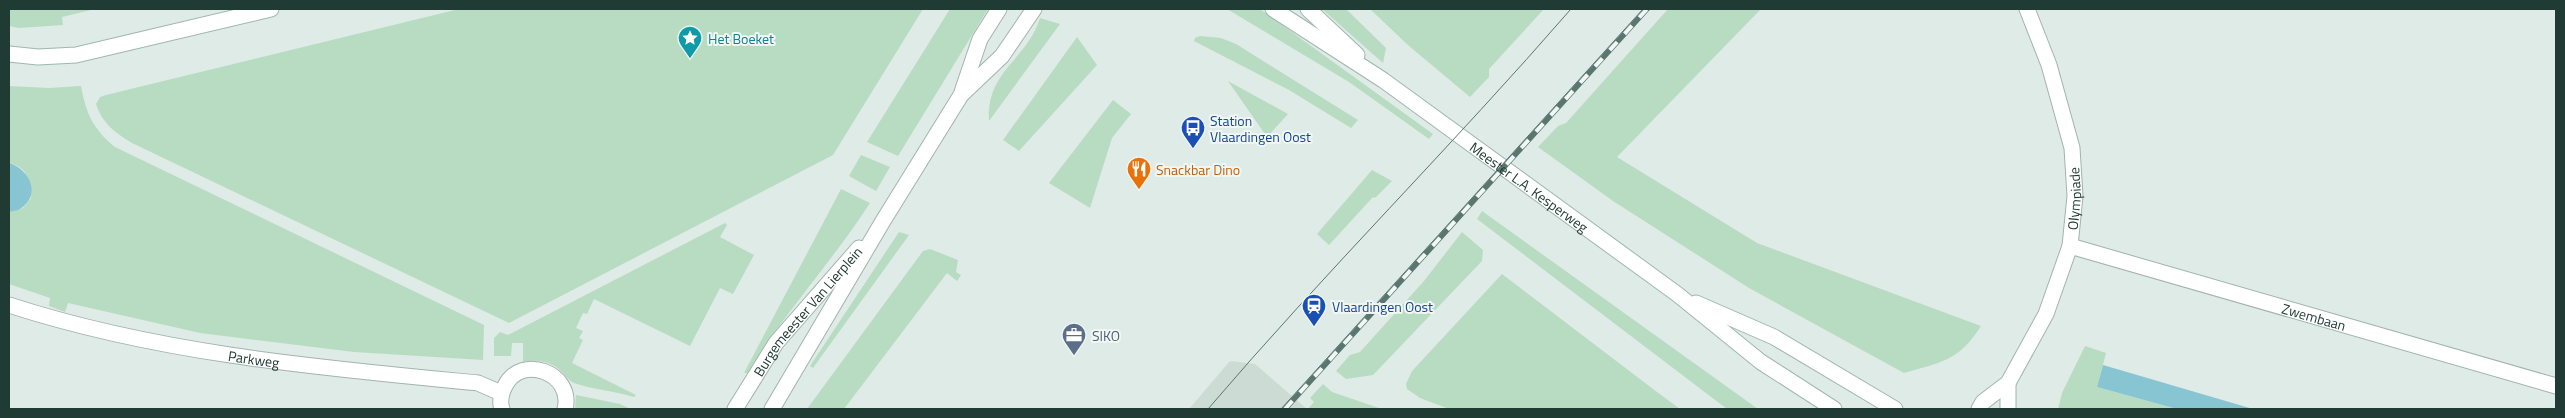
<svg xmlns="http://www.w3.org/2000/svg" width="2565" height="418" font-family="'Titillium Web',sans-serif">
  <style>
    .built { fill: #cddbd5 }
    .green { fill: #b8dcc2 }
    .water { fill: #86c5d1 }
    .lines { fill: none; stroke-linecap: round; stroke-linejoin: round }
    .minor-casing { stroke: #a2b3ad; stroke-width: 17 }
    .secondary-casing { stroke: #9eb7ae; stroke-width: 17 }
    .minor { stroke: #fff; stroke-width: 15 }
    .secondary { stroke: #fff; stroke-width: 15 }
    .tram { stroke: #5a776f; stroke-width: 1 }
    .rail-casing { stroke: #5a776f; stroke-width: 5.5 }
    .rail { stroke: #f0f7f4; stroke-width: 4; stroke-dasharray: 11; stroke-linecap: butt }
    .labels { text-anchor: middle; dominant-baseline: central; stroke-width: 4; stroke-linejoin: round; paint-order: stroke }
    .culture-label { font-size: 14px; fill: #0d838f; stroke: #f0f7f4; text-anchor: start }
    .transit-label { font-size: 14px; fill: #164399; stroke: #f0f7f4; text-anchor: start }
    .food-label { font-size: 14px; fill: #c56008; stroke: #f0f7f4; text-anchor: start }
    .street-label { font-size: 14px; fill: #203b34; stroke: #f0f7f4 }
    .service-label { font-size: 14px; fill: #4e5e75; stroke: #f0f7f4; text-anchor: start }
  </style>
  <rect width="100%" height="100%" fill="#dfebe6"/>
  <path class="built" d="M1230,361l25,3 52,45h-118z"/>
  <g class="green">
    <path d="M9,9h86l-33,8 1,8 -44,3 -10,-2z"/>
    <path d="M459,9h464l-90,146 -324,168 -377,-180c-17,-10 -30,-20 -36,-39l4,-7 6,-2z"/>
    <path d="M950,9h38l-90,147 -31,-14z"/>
    <path d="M1227,9h33l173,125 -4,5 -80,-57z"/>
    <path d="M1322,9h24l40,39 -3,15z"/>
    <path d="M1370,9h174l-55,60v8l-19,20 -61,-51z"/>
    <path d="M1668,9h93l-144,148 140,86 224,83c-22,35 -39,36 -77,47l-155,-85 -136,-87 -75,-54 20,-21 8,-3z"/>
    <path d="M1040,18l20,6 -71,97c-3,-50 38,-61 51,-103z"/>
    <path d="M1200,36l21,2 15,6 122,76 -7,8 -62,-38 -95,-49 1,-3z"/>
    <path d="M1077,37l20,28 -78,86 -16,-11z"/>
    <path d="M1228,81l60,33 -21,23z"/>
    <path d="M9,86l40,2 32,-2c5,27 12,43 34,61l369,178 -1,35 -129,-8 -154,-19 -132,-30 -3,9 -16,-6 1,-8 -41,-14v-72l14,-4 8,-10c-2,-18 -2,-30 -22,-35z"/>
    <path d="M1113,100l18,14 -19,24 -22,70 -41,-25z"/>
    <path d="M861,155l29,12 -14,24 -27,-15z"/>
    <path d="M1372,170l20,11 -17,17 -2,-1 -44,48 -12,-11z"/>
    <path d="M841,189l29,14c-38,59 -86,110 -122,170h-4z"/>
    <path d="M1482,211l276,198h-31l-250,-190z"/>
    <path d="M725,223l2,2 -7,12 34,18 -21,39 -13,-6 -30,58 -96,-47 -7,15 -4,-1 -7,15 7,3 -4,7 4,2 -11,23 64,32 -2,2c-19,-6 -44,-8 -60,-14 -5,-2 -8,-7 -12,-11 -11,-11 -25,-13 -39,-10v-19h-11l-1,13h-17v-18l6,-6 8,3z"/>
    <path d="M899,232l10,3 -96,133 -3,-2z"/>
    <path d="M1462,232l21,18 -1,11 -109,114 -27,4 -10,-8 14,-16 10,-3 64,-71z"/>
    <path d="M930,249l28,11 -2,12 5,3 -4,6 -10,-8 -103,136h-37l116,-158z"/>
    <path d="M1502,274l155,118 23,17h-231l-29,-11 -13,-9 -1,-5 6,-13z"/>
    <path d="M2085,346l21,7 -9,34 80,22h-119l4,-16z"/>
    <path d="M1323,384l9,8 50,17h-74l6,-7 -4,-4z"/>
    <path d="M576,395l44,9 11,5h-56z"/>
  </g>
  <g class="water">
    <path d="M9,163c18,5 32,28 15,43 -4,4 -10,5 -15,6z"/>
    <path d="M2103,365l150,44h-76l-80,-22z"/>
  </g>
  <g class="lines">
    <defs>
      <g id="minor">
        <path d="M962,94l40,-38 32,-47"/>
        <path id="s1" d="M2070,246l486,140"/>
        <path id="s2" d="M9,305c151,49 312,63 469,78l23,10"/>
        <path d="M502,409c-3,-8 -1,-15 3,-23 16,-33 69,-13 60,23"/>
        <path id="s3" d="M735,409l41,-66 83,-95"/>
        <path d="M772,409l111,-188 78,-126 19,-56 19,-30"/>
        <path id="s4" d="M1979,409l4,-7 25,-19 38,-69 24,-68 5,-50 -3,-48 -23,-83 -22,-56"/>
        <path d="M2008,409v-26"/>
      </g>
      <g id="secondary">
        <path id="s5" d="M1273,9l110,71 294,214 84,68 73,47"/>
        <path d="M1308,9l49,46"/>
        <path d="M9,54l29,3 38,-2 195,-46"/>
        <path d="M1696,303l78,34 121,72"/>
      </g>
    </defs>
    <use href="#minor" class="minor-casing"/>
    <use href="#secondary" class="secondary-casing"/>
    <use href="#minor" class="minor"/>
    <use href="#secondary" class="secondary"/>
    <g class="tram">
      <path d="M1208,409c117,-137 245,-264 363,-400"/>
      <path d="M1281,409l362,-400"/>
    </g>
    <defs>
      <path id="rail" d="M1285,409l362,-400"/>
    </defs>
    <use href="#rail" class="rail-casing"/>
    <use href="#rail" class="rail"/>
  </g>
  <defs>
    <symbol id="sight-pin" viewBox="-11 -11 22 30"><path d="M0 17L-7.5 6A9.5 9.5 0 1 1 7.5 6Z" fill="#0f9aa8" stroke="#f0f7f4"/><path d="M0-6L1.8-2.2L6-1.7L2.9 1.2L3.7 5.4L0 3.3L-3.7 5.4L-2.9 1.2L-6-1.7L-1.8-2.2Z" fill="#fff"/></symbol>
    <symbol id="bus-pin" viewBox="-11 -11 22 30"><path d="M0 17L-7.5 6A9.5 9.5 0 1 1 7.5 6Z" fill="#1a4fb4" stroke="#f0f7f4"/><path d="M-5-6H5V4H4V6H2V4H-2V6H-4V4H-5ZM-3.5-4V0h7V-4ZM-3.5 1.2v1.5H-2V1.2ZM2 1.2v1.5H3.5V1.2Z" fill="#fff"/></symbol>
    <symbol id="restaurant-pin" viewBox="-11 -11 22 30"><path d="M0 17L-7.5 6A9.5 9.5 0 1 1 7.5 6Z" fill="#e8710a" stroke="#f0f7f4"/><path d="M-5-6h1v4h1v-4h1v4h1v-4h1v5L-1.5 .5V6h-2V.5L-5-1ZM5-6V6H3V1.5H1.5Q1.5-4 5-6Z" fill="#fff"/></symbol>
    <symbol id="station-pin" viewBox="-11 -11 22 30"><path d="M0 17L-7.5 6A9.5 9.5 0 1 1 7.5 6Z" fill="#1a4fb4" stroke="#f0f7f4"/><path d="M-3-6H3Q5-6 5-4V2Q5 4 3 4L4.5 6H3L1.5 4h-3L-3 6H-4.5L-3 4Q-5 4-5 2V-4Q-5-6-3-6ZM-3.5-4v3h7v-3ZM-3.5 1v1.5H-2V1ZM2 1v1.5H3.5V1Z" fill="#fff"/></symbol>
    <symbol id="office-pin" viewBox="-11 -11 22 30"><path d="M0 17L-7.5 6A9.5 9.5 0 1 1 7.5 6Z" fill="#5c6f8a" stroke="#f0f7f4"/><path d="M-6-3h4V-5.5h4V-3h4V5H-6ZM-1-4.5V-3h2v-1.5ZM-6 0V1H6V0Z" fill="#fff"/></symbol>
  </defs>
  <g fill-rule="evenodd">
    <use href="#sight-pin" x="676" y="24" width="28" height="38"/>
    <use href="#bus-pin" x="1179" y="114" width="28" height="38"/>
    <use href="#restaurant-pin" x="1125" y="155" width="28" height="38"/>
    <use href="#station-pin" x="1300" y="292" width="28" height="38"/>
    <use href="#office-pin" x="1060" y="321" width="28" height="38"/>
  </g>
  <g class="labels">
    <g class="culture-label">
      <text x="708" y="38">Het Boeket</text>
    </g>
    <g class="transit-label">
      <text x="1210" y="120">Station<tspan x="1210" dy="16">Vlaardingen Oost</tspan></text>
      <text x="1332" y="306">Vlaardingen Oost</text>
    </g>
    <g class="food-label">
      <text x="1156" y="169">Snackbar Dino</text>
    </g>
    <g class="street-label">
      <text stroke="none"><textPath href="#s5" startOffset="312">Meester L.A. Kesperweg</textPath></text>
      <text stroke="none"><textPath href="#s4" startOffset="238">Olympiade</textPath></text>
      <text stroke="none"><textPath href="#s3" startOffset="122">Burgemeester Van Lierplein</textPath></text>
      <text stroke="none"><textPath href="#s1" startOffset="254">Zwembaan</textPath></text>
      <text stroke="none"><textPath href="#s2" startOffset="251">Parkweg</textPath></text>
    </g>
    <g class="service-label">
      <text x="1092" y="335">SIKO</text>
    </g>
  </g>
  <rect width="2565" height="418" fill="none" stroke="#203b34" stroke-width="20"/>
</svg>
